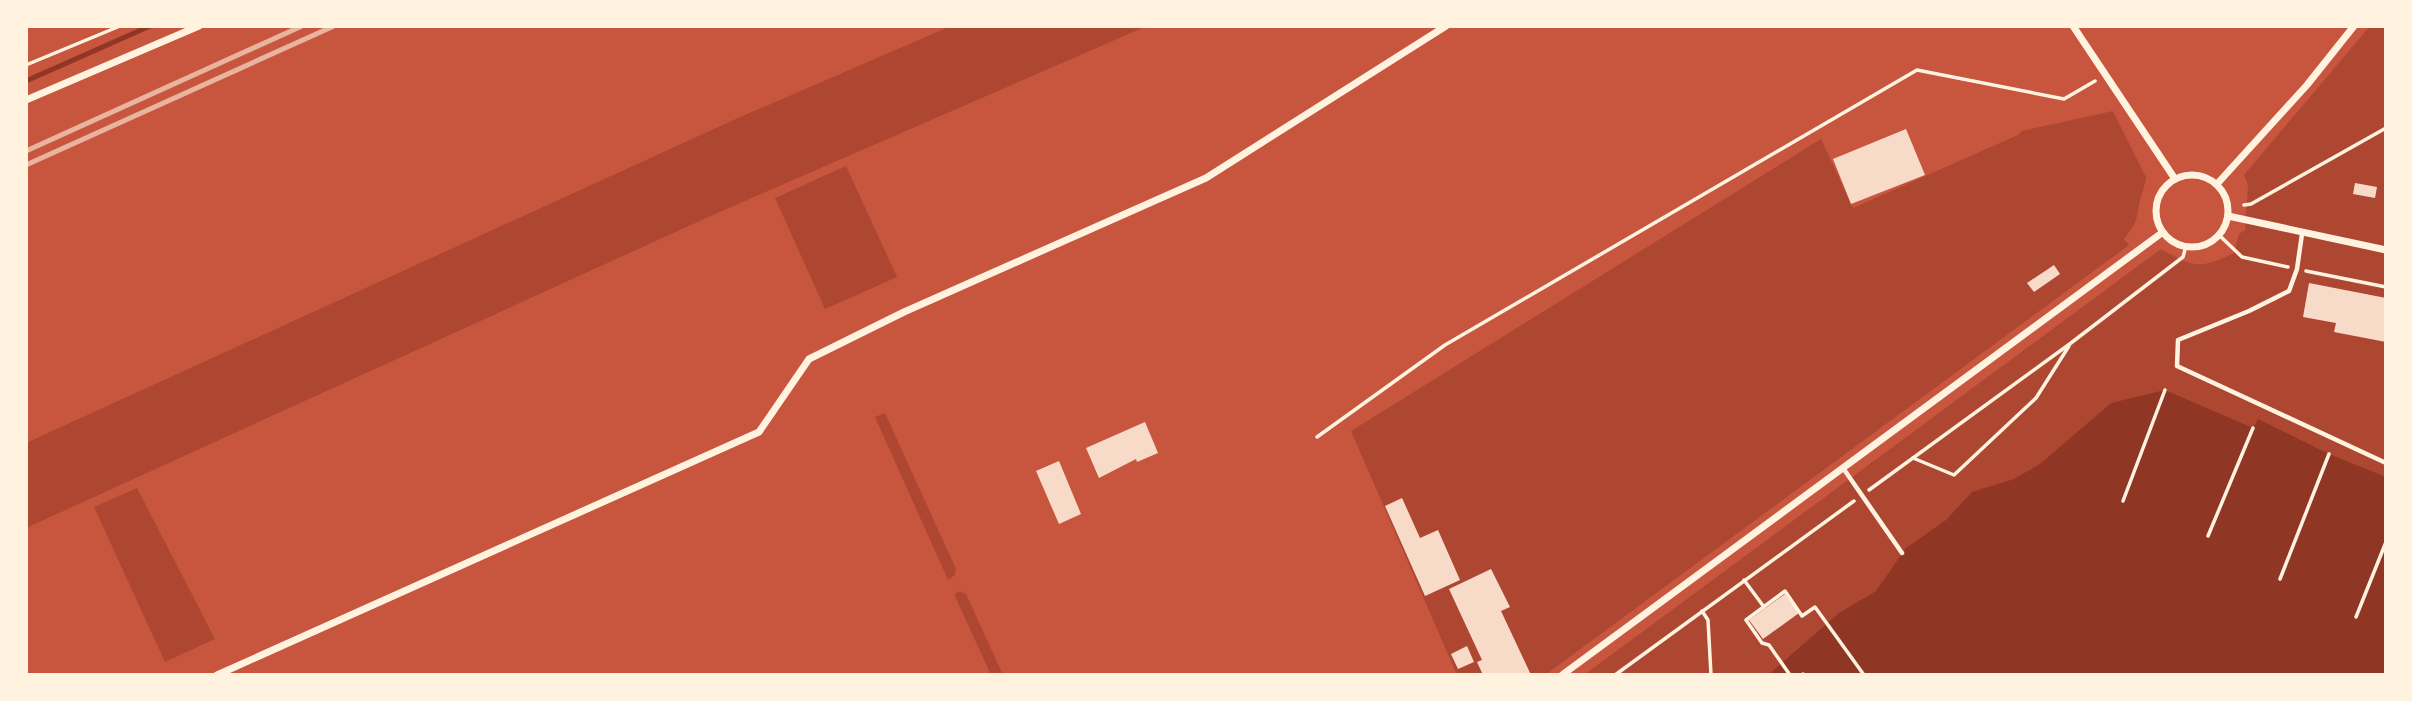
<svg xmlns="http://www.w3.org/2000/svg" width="2412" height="701" font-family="'Roboto Condensed',sans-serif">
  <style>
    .green { fill: #ae4732 }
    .water { fill: #8f3625 }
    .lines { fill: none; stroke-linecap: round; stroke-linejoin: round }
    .stream { stroke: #8f3625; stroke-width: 5 }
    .building { fill: #f7dbc8 }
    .path { stroke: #fff3e0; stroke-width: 3.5 }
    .service { stroke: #fff3e0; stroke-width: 4.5 }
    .minor { stroke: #fff3e0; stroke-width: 7 }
    .rail { stroke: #e9b49f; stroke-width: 5 }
  </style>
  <rect width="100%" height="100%" fill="#c8553d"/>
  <g class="green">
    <path d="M951,26h196l-432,188 -689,314v-85l712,-325z"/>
    <path d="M2370,26h16v649h-802l577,-426c32,18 38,21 73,4l5,-19 6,-4 3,-45 -4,-10z"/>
    <path d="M2113,111l33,66c-1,9 -4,15 -6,23 -5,22 -1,19 -16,39l5,6 -584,430h-88l-106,-244 470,-292 32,69 165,-73 4,-4z"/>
    <path d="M846,166l51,111 -72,32 -50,-111z"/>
    <path d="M885,413l71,156 -1,6 -7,5 -73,-163z"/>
    <path d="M137,488l78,151 -50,23 -71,-155z"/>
    <path d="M960,591l6,3 37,81h-12l-37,-81z"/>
  </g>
  <path class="water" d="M2165,390l88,38 5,-9 71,35 57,23v198h-618l71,-62 37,-22 30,-43 40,-28 26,-28 42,-13 26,-15 71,-61z"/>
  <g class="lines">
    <path class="stream" d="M26,81l124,-55"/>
  </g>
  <g class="building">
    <path d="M1906,129l19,46 -74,29 -18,-45z"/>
    <path d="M2355,183l22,4 -2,11 -22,-4z"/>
    <path d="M2054,265l6,9 -26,18 -7,-9z"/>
    <path d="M2309,283l77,15v44l-52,-10 2,-9 -33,-6z"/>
    <path d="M1145,422l13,31 -21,9 -1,-3 -37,19 -13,-30z"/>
    <path d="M1059,461l22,53 -22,10 -23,-53z"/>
    <path d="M1402,498l18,40 18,-8 22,50 -35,16 -40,-90z"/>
    <path d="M1491,569l19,38 -9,4 30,64h-48l-6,-13 5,-2 -33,-71z"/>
    <path d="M1785,594l14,19 -36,26 -14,-19z"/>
    <path d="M1467,646l7,16 -16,7 -7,-15z"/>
  </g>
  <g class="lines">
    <g class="path">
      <path d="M26,65l94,-39"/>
      <path d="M2244,205l7,-1 135,-76"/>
      <path d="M2219,235l23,22 46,10"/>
      <path d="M2306,271l80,16"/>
      <path d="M1317,437l128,-92 472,-275 147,29 31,-18"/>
      <path d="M1913,458l41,17 82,-77 33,-52"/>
      <path d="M1869,490l202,-147 112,-86 3,-11"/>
      <path d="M2123,501l42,-111"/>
      <path d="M2208,536l45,-108"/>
      <path d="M2280,579l49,-125"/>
      <path d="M1744,580l20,27"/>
      <path d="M1702,611l6,9 3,55"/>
      <path d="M2356,617l30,-75"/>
      <path d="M1615,675l239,-174"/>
      <path d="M1790,675l-21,-30 -7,-2 -16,-23 39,-29 17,25 13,-9 49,68"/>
      <path d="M1802,675l1,-1"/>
    </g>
    <g class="service">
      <path d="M2302,234l-5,35 -8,22 -40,20 -71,29 -1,26 209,97"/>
      <path d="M1843,468l59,85"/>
    </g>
    <g class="minor">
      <path d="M2073,26l102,153"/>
      <path d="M26,100l173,-74"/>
      <circle cx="2192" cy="211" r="36"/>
      <path d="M2217,184l90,-99 47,-59"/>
      <path d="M2228,216l158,34"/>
      <path d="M217,675l542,-243 50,-73 95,-47 302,-134 240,-152"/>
      <path d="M1562,675l601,-443"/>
    </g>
    <g class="rail">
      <path d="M26,151l276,-125"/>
      <path d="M26,165l308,-139"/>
    </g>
  </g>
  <rect width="2412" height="701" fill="none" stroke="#fff3e0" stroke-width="56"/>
</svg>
